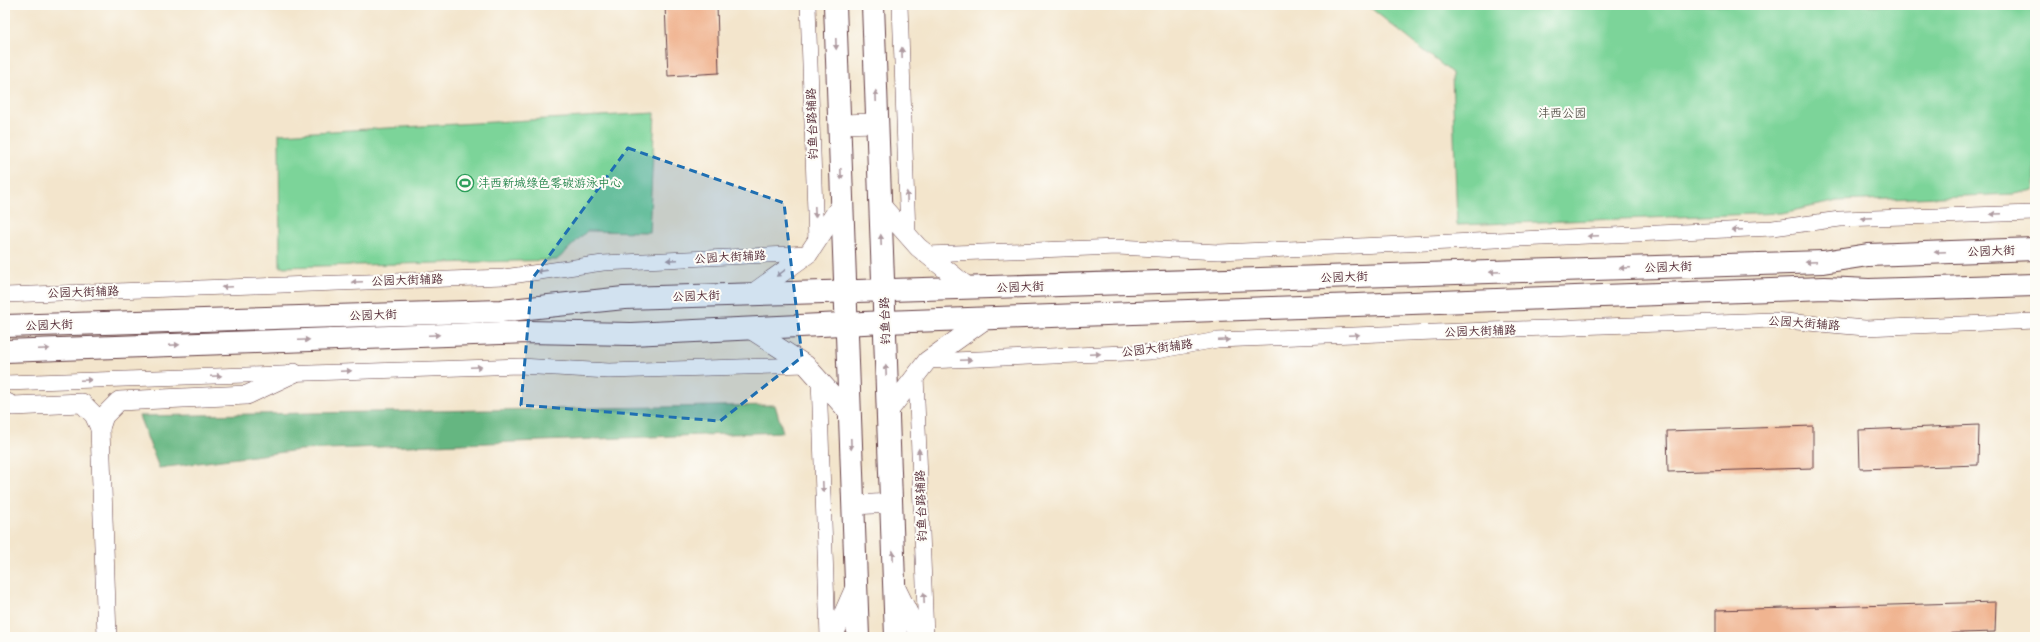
<svg xmlns="http://www.w3.org/2000/svg" width="2040" height="642" font-family="Itim,'LXGW WenKai TC',sans-serif">
  <style>
    .green { fill: #7cd499; stroke: #637a62 }
    .forest { fill: #65b681; stroke: #586a56 }
    .building { fill: #f0b490 }
    .lines { fill: none; stroke-linecap: round; stroke-linejoin: round }
    .minor-casing { stroke: #633d43; stroke-width: 16 }
    .tertiary-casing { stroke: #633d43; stroke-width: 20 }
    .secondary-casing { stroke: #633d43; stroke-width: 24 }
    .minor { stroke: #fff; stroke-width: 15 }
    .tertiary { stroke: #fff; stroke-width: 19 }
    .secondary { stroke: #fff; stroke-width: 22 }
    .oneway { fill: #ae9aa0 }
    .marked { fill: #1f6fb2; fill-opacity: 0.2; stroke: #1f6fb2; stroke-width: 3; stroke-dasharray: 8 5; stroke-linejoin: round }
    .labels { text-anchor: middle; dominant-baseline: central; stroke-width: 4; stroke-linejoin: round; paint-order: stroke }
    .park-label { font-size: 12px; fill: #59554c; stroke: #fdfcf7 }
    .street-label { font-size: 12px; fill: #4a1f2b; stroke: #fdfcf7 }
    .leisure-label { font-size: 12px; fill: #27864d; stroke: #fdfcf7; text-anchor: start }
  </style>
  <rect width="100%" height="100%" fill="#fdfcf7"/>
  <filter id="ink" filterUnits="userSpaceOnUse"><feTurbulence type="fractalNoise" baseFrequency=".025" numOctaves="2"/><feDisplacementMap in="SourceGraphic" scale="8" xChannelSelector="R" yChannelSelector="G"/><feConvolveMatrix kernelMatrix="1 2 1 2 8 2 1 2 1" color-interpolation-filters="sRGB"/></filter>
  <filter id="wash" filterUnits="userSpaceOnUse"><feTurbulence type="fractalNoise" baseFrequency=".012" numOctaves="4" result="noise"/><feDisplacementMap in="SourceGraphic" scale="16" xChannelSelector="R" yChannelSelector="G"/><feGaussianBlur stdDeviation="0.9" result="paint"/><feColorMatrix in="noise" values="0 0 0 0 0 0 0 0 0 0 0 0 0 0 0 0 0 1.4 0 .05"/><feComposite in="paint" operator="in"/></filter>
  <g filter="url(#wash)">
    <rect width="100%" height="100%" fill="#f3e5cc"/>
    <g class="green">
      <path d="M1367,5h668v181l-2,4 -19,4 -176,7 -56,12 -325,12 -5,-152z"/>
      <path d="M655,113l-6,119 -62,-1 -30,29 -277,7 -1,-133z"/>
    </g>
    <path class="forest" d="M775,405l8,27 -483,18 -141,18 -20,-52z"/>
    <g id="blocks">
      <g class="building">
        <path d="M665,5h52l2,68 -51,3z"/>
        <path d="M1979,425l-1,40 -118,4 -1,-39z"/>
        <path d="M1813,426v42l-145,4 -1,-41z"/>
        <path d="M1996,602l-1,30 -167,5h-112v-27z"/>
      </g>
    </g>
  </g>
  <g filter="url(#ink)">
    <use href="#blocks" fill-opacity="0" stroke="#633d43" stroke-width="1"/>
    <g class="lines">
      <defs>
        <g id="minor">
          <path d="M808,5l8,237"/>
          <path d="M900,5l8,230"/>
          <path d="M927,254l190,-7 102,5 554,-24 67,-9 195,-6"/>
          <path d="M5,295l499,-18 99,-14 206,-10"/>
          <path d="M927,361l224,-9 66,-12 246,-9 310,-11 92,8 170,-7"/>
          <path d="M916,375l10,262"/>
          <path d="M819,378l9,259"/>
          <path d="M5,383l515,-17 89,5 197,-6"/>
        </g>
        <g id="tertiary">
          <path d="M839,124l38,-1"/>
          <path d="M880,204l38,43 51,41"/>
          <path d="M752,294l57,-41 33,-50"/>
          <path d="M750,329l56,36 44,49"/>
          <path d="M5,402l8,4 69,-3 12,12 6,13"/>
          <path d="M888,412l39,-51 59,-42"/>
          <path d="M854,505l37,-2"/>
          <path d="M894,584l26,53"/>
          <path d="M107,637l-7,-209 4,-12 15,-15 128,-6 47,-22"/>
          <path d="M833,637l23,-52"/>
        </g>
        <g id="secondary">
          <path d="M835,5l23,632"/>
          <path d="M873,5l23,632"/>
          <path d="M5,326l496,-15 123,-13 1199,-36 45,-7 167,-6"/>
          <path d="M5,351l522,-19 104,2 254,-12 940,-34 44,2 166,-5"/>
        </g>
      </defs>
      <use href="#minor" class="minor-casing"/>
      <use href="#tertiary" class="tertiary-casing"/>
      <use href="#secondary" class="secondary-casing"/>
      <use href="#minor" class="minor"/>
      <use href="#tertiary" class="tertiary"/>
      <use href="#secondary" class="secondary"/>
    </g>
    <defs><path id="oneway-solid" d="M-6-.8H1V-3.2L6.5 0L1 3.2V.8H-6Z"/></defs>
    <g class="oneway">
      <use href="#oneway-solid" transform="translate(836 44) rotate(88)"/>
      <use href="#oneway-solid" transform="translate(902 53) rotate(-92)"/>
      <use href="#oneway-solid" transform="translate(876 96) rotate(-92)"/>
      <use href="#oneway-solid" transform="translate(841 174) rotate(88)"/>
      <use href="#oneway-solid" transform="translate(907 197) rotate(-92)"/>
      <use href="#oneway-solid" transform="translate(815 212) rotate(88)"/>
      <use href="#oneway-solid" transform="translate(1996 214) rotate(178)"/>
      <use href="#oneway-solid" transform="translate(1866 218) rotate(178)"/>
      <use href="#oneway-solid" transform="translate(1737 230) rotate(178)"/>
      <use href="#oneway-solid" transform="translate(1593 236) rotate(178)"/>
      <use href="#oneway-solid" transform="translate(881 240) rotate(-92)"/>
      <use href="#oneway-solid" transform="translate(1940 252) rotate(178)"/>
      <use href="#oneway-solid" transform="translate(672 260) rotate(177)"/>
      <use href="#oneway-solid" transform="translate(1811 262) rotate(178)"/>
      <use href="#oneway-solid" transform="translate(1625 268) rotate(178)"/>
      <use href="#oneway-solid" transform="translate(542 271) rotate(172)"/>
      <use href="#oneway-solid" transform="translate(1495 272) rotate(178)"/>
      <use href="#oneway-solid" transform="translate(781 273) rotate(144)"/>
      <use href="#oneway-solid" transform="translate(357 282) rotate(178)"/>
      <use href="#oneway-solid" transform="translate(227 287) rotate(178)"/>
      <use href="#oneway-solid" transform="translate(434 335) rotate(-2)"/>
      <use href="#oneway-solid" transform="translate(1354 335) rotate(-2)"/>
      <use href="#oneway-solid" transform="translate(304 340) rotate(-2)"/>
      <use href="#oneway-solid" transform="translate(1224 340) rotate(-2)"/>
      <use href="#oneway-solid" transform="translate(174 345) rotate(-2)"/>
      <use href="#oneway-solid" transform="translate(44 349) rotate(-2)"/>
      <use href="#oneway-solid" transform="translate(1095 354) rotate(-2)"/>
      <use href="#oneway-solid" transform="translate(966 360) rotate(-2)"/>
      <use href="#oneway-solid" transform="translate(476 367) rotate(-2)"/>
      <use href="#oneway-solid" transform="translate(886 370) rotate(-92)"/>
      <use href="#oneway-solid" transform="translate(346 371) rotate(-2)"/>
      <use href="#oneway-solid" transform="translate(216 376) rotate(-2)"/>
      <use href="#oneway-solid" transform="translate(86 380) rotate(-2)"/>
      <use href="#oneway-solid" transform="translate(851 444) rotate(88)"/>
      <use href="#oneway-solid" transform="translate(919 454) rotate(-92)"/>
      <use href="#oneway-solid" transform="translate(823 487) rotate(88)"/>
      <use href="#oneway-solid" transform="translate(893 556) rotate(-92)"/>
      <use href="#oneway-solid" transform="translate(924 598) rotate(-92)"/>
    </g>
  </g>
  <path class="marked" d="M628,148l156,55 18,154 -82,64 -199,-16 11,-126z"/>
  <defs>
    <symbol id="stadium-ring" viewBox="-11 -11 22 22"><circle r="9.5" fill="#fdfcf7" stroke="#2e9e5b" stroke-width="1.5"/><path d="M0-5a6.5 5 0 1 0 0 10a6.5 5 0 1 0 0-10ZM-3.5-1.8h7v3.6h-7Z" fill="#2e9e5b"/></symbol>
  </defs>
  <g fill-rule="evenodd">
    <use href="#stadium-ring" x="455" y="173" width="20" height="20"/>
  </g>
  <g class="labels">
    <g class="park-label">
      <text x="1562" y="113">沣西公园</text>
    </g>
    <g class="street-label">
      <text transform="translate(812 124) rotate(-92)">钓鱼台路辅路</text>
      <text transform="translate(1991 251) rotate(-2)">公园大街</text>
      <text transform="translate(730 257) rotate(-3)">公园大街辅路</text>
      <text transform="translate(1668 267) rotate(-2)">公园大街</text>
      <text transform="translate(1344 277) rotate(-2)">公园大街</text>
      <text transform="translate(407 280) rotate(-2)">公园大街辅路</text>
      <text transform="translate(1020 287) rotate(-2)">公园大街</text>
      <text transform="translate(83 292) rotate(-2)">公园大街辅路</text>
      <text transform="translate(696 296) rotate(-2)">公园大街</text>
      <text transform="translate(373 315) rotate(-2)">公园大街</text>
      <text transform="translate(885 321) rotate(-92)">钓鱼台路</text>
      <text transform="translate(1804 323) rotate(4)">公园大街辅路</text>
      <text transform="translate(49 325) rotate(-2)">公园大街</text>
      <text transform="translate(1480 331) rotate(-2)">公园大街辅路</text>
      <text transform="translate(1157 348) rotate(-7)">公园大街辅路</text>
      <text transform="translate(921 506) rotate(-92)">钓鱼台路辅路</text>
    </g>
    <g class="leisure-label">
      <text x="478" y="183">沣西新城绿色零碳游泳中心</text>
    </g>
  </g>
  <rect width="2040" height="642" fill="none" stroke="#fdfcf7" stroke-width="20"/>
</svg>
